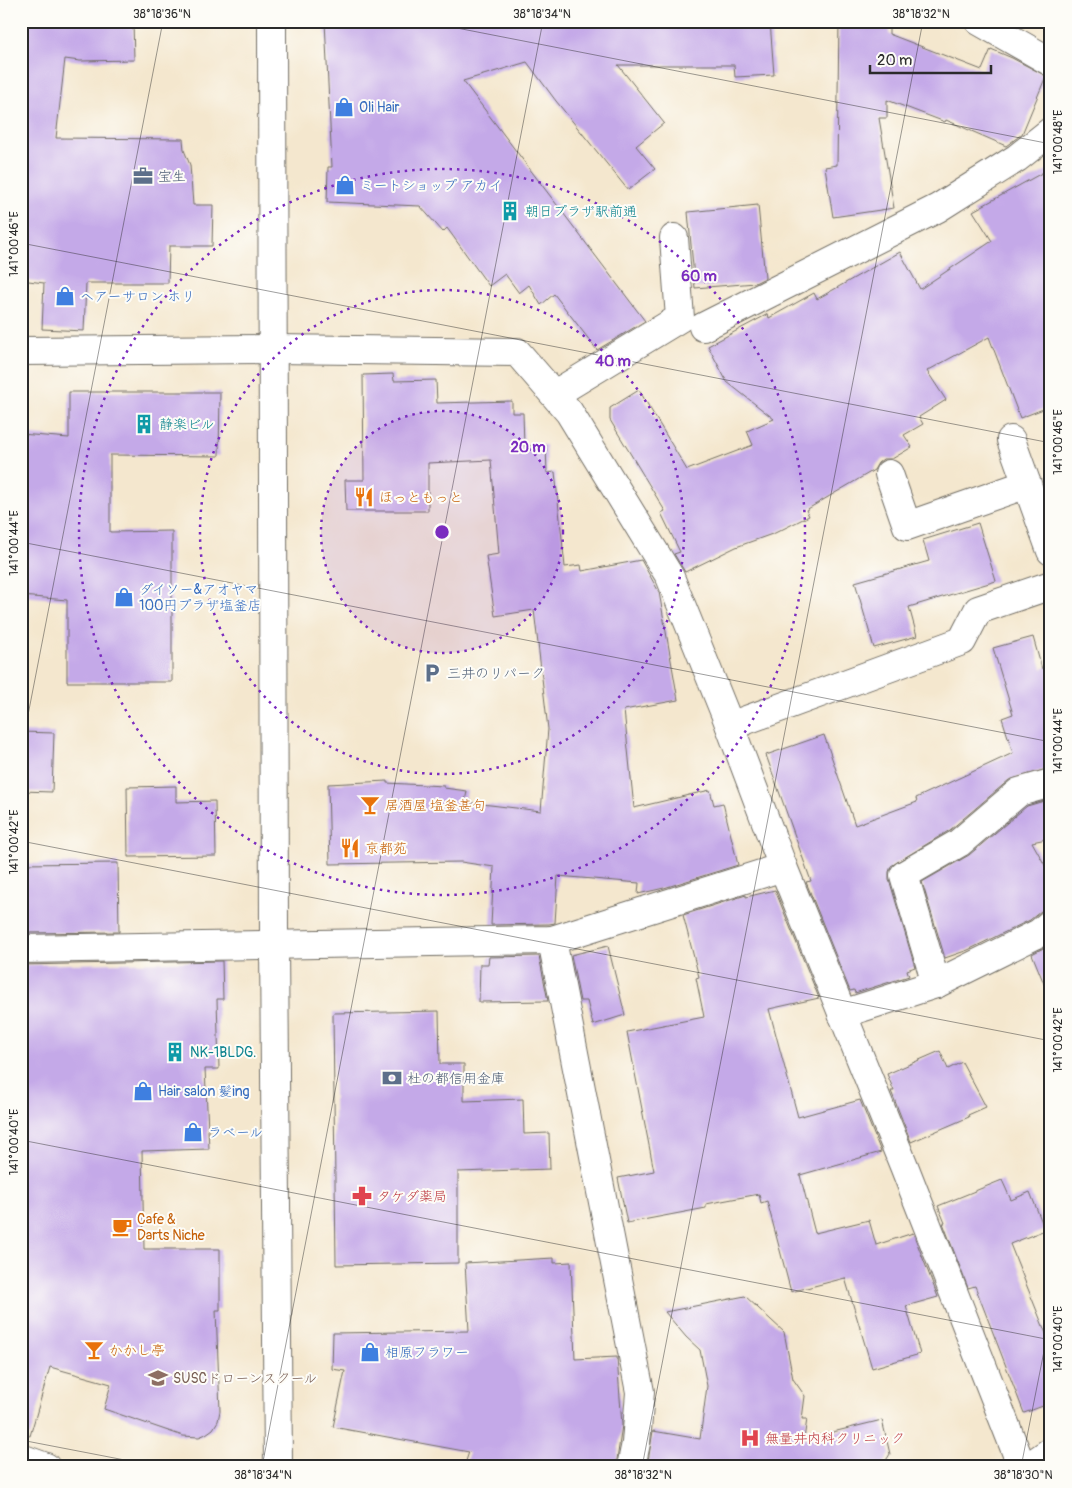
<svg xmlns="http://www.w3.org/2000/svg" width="1072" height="1488" font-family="Pangolin,'Klee One',sans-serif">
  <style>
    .building { fill: #c4a9e8 }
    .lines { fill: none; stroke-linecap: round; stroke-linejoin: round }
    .minor-casing { stroke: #716d64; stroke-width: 30 }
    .tertiary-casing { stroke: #716d64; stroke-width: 30 }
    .primary-casing { stroke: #716d64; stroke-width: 30 }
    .minor { stroke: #fff; stroke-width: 28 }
    .tertiary { stroke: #fff; stroke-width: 28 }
    .primary { stroke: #fff; stroke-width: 28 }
    .ticks { fill: none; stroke: #2b2b2b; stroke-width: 1; stroke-opacity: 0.45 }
    .ring { fill: none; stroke: #7b2cbf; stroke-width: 2.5; stroke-dasharray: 2.5 5 }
    .labels { text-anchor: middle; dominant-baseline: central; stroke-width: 4; stroke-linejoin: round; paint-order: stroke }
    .shop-label { font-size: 14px; fill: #366cbe; stroke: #fdfcf7; text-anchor: start }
    .service-label { font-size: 14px; fill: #4e5e75; stroke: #fdfcf7; text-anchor: start }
    .culture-label { font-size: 14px; fill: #0d838f; stroke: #fdfcf7; text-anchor: start }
    .food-label { font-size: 14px; fill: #c56008; stroke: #fdfcf7; text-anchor: start }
    .health-label { font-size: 14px; fill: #be3a42; stroke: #fdfcf7; text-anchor: start }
    .education-label { font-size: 14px; fill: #785e54; stroke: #fdfcf7; text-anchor: start }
    .centre { fill: #7b2cbf; stroke: #fdfcf7; stroke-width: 2.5 }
    .ring-label { font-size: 15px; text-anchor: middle; font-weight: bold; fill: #7b2cbf; stroke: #fdfcf7; stroke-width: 4; stroke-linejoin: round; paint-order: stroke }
    .neatline { fill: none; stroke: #2b2b2b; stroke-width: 2 }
    .ticks-label { font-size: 12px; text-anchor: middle; fill: #2b2b2b }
  </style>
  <rect width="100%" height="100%" fill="#fdfcf7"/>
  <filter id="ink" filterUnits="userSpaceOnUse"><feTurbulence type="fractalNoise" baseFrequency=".02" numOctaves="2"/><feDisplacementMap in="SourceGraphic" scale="10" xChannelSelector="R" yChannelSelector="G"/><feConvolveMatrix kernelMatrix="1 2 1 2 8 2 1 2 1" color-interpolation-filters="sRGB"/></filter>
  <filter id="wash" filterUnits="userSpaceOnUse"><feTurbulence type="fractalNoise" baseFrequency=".0096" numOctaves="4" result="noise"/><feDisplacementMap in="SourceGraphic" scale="20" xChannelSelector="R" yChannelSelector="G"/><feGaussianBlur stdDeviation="1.12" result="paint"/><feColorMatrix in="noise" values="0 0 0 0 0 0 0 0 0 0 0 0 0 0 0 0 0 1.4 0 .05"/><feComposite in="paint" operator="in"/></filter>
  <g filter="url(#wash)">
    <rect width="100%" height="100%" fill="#f4e7ce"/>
    <g id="blocks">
      <g class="building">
        <path d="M21,21h112l1,39 -54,1 -15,-2 -9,79 127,1 1,11 6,15 3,40h20l-1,41h-43l-1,37h-82l-2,48 -42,-2 2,-46 -23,-3v-62l5,-33h-5z"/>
        <path d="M325,21h445l4,54 -39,2 -1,-12h-116l46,58 -28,23 19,23 -27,21 -72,-89 -29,-39 -64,19 182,240 -48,29 -43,-56 -13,11 -12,-20 -10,8 -14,-19 -16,12 -42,-58 -4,4 -23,-26 -93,-4 1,-35h4z"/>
        <path d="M839,21h50v13l93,36 9,-21 21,9 34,18 -24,58 -16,12 -60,-26 -1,2 -58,-22v18h-8l15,90 -61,9 -8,-50 12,-2z"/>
        <path d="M1051,168v238l-31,12 -31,-81 -62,34 19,29 -27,17 4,7 -19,11 8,12 -20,12h-9l-5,4 -4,7 -68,40 3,6 -34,17 -39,14 -51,25 -11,-18 6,-2 -19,-39 4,-2 -55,-91v-12l29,-18 48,80 66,-25 -6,-14 27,-12 -47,-37 -19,-36 60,-32 1,4 45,-25 3,6 83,-47 20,37 72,-48 -19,-30z"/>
        <path d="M758,205l7,73 -10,5 -60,5 -7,-76z"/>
        <path d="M393,374l1,7 42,-1 1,23 75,-2v12h11l1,33 22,-1 1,28 8,-1 10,95 16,-2 1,6 59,-11 18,32 19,108 -54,10 10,98 76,-18 4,15 9,-2 15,62 -74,23 -26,6 1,-11 -81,-7 -3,47 -6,1 -58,1 3,-58 -33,-5 -131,2 -2,-80 59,-3v2l57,3v2l23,3 -2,11 76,9 7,-82 -14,-119 -39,6 -9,-60 13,-2 -8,-94 -63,3v48h-82l-1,-31h19l-1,-105z"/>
        <path d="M69,392h151l-1,64 -109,-1v77l62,-1v151h-105v-82l-46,-4v-162l48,4z"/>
        <path d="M978,523l18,58 -87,26 8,29 -43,12 -19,-66 74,-21 -6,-21z"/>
        <path d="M1033,637l9,32 9,-4v103l-42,12 -59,50 -59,36 -2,6v7l26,88 -8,3 2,6 -54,17 -1,-3 -4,1 -44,-109 5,-1 -45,-126 58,-20 31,90 62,-23 -1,-4 97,-45 -11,-35 11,-4 -20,-66z"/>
        <path d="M21,732l33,1 -2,59 -31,-1z"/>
        <path d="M176,786v16l39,-1 1,55 -88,1 -1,-70z"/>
        <path d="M1051,799v39l-19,4 19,34v32l-10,3 -11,9 -62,30 -23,8 -23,-76 47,-27 58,-49z"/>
        <path d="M118,863l1,69 -98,1v-69z"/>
        <path d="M775,890l44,108 -50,11 29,108 62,-17 21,52 -81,23 15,58 54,-13 7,25 37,-12 25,64 -32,9 14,48 -48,14 -27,-90 -54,14 -24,-91 -6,2 -2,-9 -53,10v4l-79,15 -9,-45 36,-7 -27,-139 77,-15 -8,-39 3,-1 -16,-62 63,-20v2z"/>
        <path d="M1051,944v52h-2l-17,-42z"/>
        <path d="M608,946l17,69 -32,10 -6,-24h-7l-9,-46z"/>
        <path d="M539,956l9,45 -69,1 1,-38h8l1,-7z"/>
        <path d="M222,961l1,38h-6l2,70h-14l4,80 -67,2 2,98h76v61h-4l4,101 -2,10 -5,8 -7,5 -7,3 -16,-1 -79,-27 7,-25 -61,-17 -20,69 -9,-2v-469z"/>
        <path d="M439,1011l1,53h24v37l59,-2 1,35 25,-1 1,36 -92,3v91l-122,2 -3,-252z"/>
        <path d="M940,1051l8,18 14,-7 24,45 -18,8 1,2 -58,25 -20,-51h3l-7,-17z"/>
        <path d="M1002,1180l9,20 19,-8 15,38 -35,14 41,102v57l-27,10 -49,-127 -7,2 -25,-65h2l-7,-17z"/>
        <path d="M554,1258v5l17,-1 4,97 42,-2 5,68 -6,42h-152l5,-15 -136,-25 12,-56 -13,-2 1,-36 136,-2 -4,-68z"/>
        <path d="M745,1296l39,36 9,47 12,17 -3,23h5l-3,20 78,-19 8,34 -8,13h-235l6,-36 47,8 7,-53 -7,-36 -14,-13 -21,-25z"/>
      </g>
    </g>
  </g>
  <g filter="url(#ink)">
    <use href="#blocks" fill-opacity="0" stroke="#716d64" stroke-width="1"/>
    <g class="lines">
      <defs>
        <g id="minor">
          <path d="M979,21l72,41"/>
          <path d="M703,327l235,-119 79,-50 34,-27"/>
          <path d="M21,351l253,-2 243,3 52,60 101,165 56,139 57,151 121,299 118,301"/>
          <path d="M555,394l125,-76 -6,-80"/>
          <path d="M1011,440l40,111"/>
          <path d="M889,474l18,52 120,-42"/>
          <path d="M730,726l232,-85 16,-31 73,-25"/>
          <path d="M552,940l88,452 -4,51 -5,24"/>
          <path d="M21,949l531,-9 231,-73"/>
          <path d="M936,984l-32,-109 55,-32 60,-51 32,-9"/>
          <path d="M842,1014l94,-30 103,-51 12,-10"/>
          <path d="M1028,1467l23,-16"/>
        </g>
        <path id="tertiary" d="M272,21l2,923 4,523"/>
        <path id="primary" d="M21,1458l25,9"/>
      </defs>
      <use href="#minor" class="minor-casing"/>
      <use href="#tertiary" class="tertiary-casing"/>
      <use href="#primary" class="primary-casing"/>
      <use href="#minor" class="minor"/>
      <use href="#tertiary" class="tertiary"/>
      <use href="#primary" class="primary"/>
    </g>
  </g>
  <path class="ticks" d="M421,21l630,123M21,243l1030,200M21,542l1030,200M21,751l142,-730M21,841l1030,200M21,1140l1030,200M21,1440l140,27M262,1467l281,-1446M642,1467l281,-1446M1021,1467l30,-151"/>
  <circle cx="442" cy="532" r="121" fill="#7b2cbf" fill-opacity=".12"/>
  <g class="ring">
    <circle cx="442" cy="532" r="121"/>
    <circle cx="442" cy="532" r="242"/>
    <circle cx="442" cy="532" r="363"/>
  </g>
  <defs>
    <symbol id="shop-bare" viewBox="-9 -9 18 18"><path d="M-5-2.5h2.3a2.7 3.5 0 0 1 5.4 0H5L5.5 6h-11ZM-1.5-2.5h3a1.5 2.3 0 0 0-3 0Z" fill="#3f7fe0" stroke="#fdfcf7" stroke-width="2.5" paint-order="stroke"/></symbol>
    <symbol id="office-bare" viewBox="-9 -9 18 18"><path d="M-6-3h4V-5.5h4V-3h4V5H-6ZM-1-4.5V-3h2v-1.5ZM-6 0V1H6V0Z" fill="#5c6f8a" stroke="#fdfcf7" stroke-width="2.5" paint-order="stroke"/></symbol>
    <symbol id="building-bare" viewBox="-9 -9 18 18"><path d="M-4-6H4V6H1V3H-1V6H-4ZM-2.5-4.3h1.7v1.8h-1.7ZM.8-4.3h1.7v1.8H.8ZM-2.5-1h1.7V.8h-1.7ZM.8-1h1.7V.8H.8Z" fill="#0f9aa8" stroke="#fdfcf7" stroke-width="2.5" paint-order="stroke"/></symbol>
    <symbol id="restaurant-bare" viewBox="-9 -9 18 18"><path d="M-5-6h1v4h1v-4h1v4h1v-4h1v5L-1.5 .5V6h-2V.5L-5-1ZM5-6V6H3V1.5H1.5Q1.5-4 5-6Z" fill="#e8710a" stroke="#fdfcf7" stroke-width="2.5" paint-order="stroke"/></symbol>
    <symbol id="parking-bare" viewBox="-9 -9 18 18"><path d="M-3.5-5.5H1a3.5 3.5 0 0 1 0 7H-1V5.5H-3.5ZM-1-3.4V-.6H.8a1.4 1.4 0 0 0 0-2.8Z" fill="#5c6f8a" stroke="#fdfcf7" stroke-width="2.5" paint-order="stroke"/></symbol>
    <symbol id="bar-bare" viewBox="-9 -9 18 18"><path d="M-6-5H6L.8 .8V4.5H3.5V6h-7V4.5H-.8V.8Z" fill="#e8710a" stroke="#fdfcf7" stroke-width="2.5" paint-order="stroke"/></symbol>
    <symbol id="bank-bare" viewBox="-9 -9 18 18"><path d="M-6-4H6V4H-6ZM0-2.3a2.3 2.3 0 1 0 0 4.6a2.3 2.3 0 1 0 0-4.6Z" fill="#5c6f8a" stroke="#fdfcf7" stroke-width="2.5" paint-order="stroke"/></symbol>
    <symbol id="pharmacy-bare" viewBox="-9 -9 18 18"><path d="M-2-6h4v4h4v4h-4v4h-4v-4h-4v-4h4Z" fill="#e0444e" stroke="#fdfcf7" stroke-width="2.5" paint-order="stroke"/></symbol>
    <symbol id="cafe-bare" viewBox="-9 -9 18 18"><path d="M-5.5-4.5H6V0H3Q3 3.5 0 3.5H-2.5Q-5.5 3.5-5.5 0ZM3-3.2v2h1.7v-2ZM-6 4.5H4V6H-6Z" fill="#e8710a" stroke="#fdfcf7" stroke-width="2.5" paint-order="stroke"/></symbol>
    <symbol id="school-bare" viewBox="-9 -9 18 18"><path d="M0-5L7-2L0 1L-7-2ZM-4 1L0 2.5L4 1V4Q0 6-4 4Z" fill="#8d6e63" stroke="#fdfcf7" stroke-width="2.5" paint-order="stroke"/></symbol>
    <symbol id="hospital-bare" viewBox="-9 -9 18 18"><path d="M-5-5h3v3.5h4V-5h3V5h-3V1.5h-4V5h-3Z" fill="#e0444e" stroke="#fdfcf7" stroke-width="2.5" paint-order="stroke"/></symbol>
  </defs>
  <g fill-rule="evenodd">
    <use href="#shop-bare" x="330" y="93" width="28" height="28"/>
    <use href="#office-bare" x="129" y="162" width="28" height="28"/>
    <use href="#shop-bare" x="331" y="171" width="28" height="28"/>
    <use href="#building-bare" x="496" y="197" width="28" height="28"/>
    <use href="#shop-bare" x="51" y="282" width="28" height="28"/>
    <use href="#building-bare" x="130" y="410" width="28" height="28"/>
    <use href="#restaurant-bare" x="350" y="483" width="28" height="28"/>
    <use href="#shop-bare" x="110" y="583" width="28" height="28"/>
    <use href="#parking-bare" x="418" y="659" width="28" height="28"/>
    <use href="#bar-bare" x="356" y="791" width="28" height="28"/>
    <use href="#restaurant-bare" x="336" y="834" width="28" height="28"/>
    <use href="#building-bare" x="161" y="1038" width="28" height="28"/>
    <use href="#bank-bare" x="378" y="1064" width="28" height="28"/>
    <use href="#shop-bare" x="129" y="1077" width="28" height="28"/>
    <use href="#shop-bare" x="179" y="1118" width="28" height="28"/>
    <use href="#pharmacy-bare" x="348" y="1182" width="28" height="28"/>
    <use href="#cafe-bare" x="108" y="1213" width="28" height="28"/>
    <use href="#bar-bare" x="80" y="1336" width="28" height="28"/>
    <use href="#shop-bare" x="356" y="1338" width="28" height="28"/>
    <use href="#school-bare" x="144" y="1364" width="28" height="28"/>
    <use href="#hospital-bare" x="736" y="1424" width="28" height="28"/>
  </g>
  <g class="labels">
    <g class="shop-label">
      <text x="359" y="107">Oli Hair</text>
      <text x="360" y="185">ミートショップ アカイ</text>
      <text x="80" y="296">ヘアーサロン ホリ</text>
      <text x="139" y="589">ダイソー&amp;アオヤマ<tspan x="139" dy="16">100円プラザ塩釜店</tspan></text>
      <text x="158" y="1091">Hair salon 髪ing</text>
      <text x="208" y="1132">ラベール</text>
      <text x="385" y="1352">相原フラワー</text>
    </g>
    <g class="service-label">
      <text x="158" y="176">宝生</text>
      <text x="447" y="673">三井のリパーク</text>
      <text x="407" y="1078">杜の都信用金庫</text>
    </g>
    <g class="culture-label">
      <text x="525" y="211">朝日プラザ駅前通</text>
      <text x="159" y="424">静楽ビル</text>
      <text x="190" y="1052">NK-1BLDG.</text>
    </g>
    <g class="food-label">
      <text x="379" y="497">ほっともっと</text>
      <text x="385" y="805">居酒屋 塩釜甚句</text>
      <text x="365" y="848">京都苑</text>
      <text x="137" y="1219">Cafe &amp;<tspan x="137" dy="16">Darts Niche</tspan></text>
      <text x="109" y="1350">かかし亭</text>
    </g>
    <g class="health-label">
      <text x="377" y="1196">タケダ薬局</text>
      <text x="765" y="1438">無量井内科クリニック</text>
    </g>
    <g class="education-label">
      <text x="173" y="1378">SUSCドローンスクール</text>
    </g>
  </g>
  <circle cx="442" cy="532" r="8" class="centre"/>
  <g class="ring-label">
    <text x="699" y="281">60 m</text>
    <text x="613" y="366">40 m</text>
    <text x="528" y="452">20 m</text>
  </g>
  <rect width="1072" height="1488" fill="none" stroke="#fdfcf7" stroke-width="55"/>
  <path d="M870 65v8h121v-8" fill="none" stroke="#2b2b2b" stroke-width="2.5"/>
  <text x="877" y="65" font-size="15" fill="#2b2b2b" stroke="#fdfcf7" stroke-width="4" paint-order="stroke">20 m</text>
  <rect x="28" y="28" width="1016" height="1432" class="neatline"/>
  <g class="ticks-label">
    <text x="162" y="18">38°18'36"N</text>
    <text x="542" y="18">38°18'34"N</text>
    <text x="921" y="18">38°18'32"N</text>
    <text transform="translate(1058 142) rotate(-90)" y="4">141°00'48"E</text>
    <text transform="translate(14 244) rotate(-90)" y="4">141°00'46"E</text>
    <text transform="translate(1058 442) rotate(-90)" y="4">141°00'46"E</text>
    <text transform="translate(14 543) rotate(-90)" y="4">141°00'44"E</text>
    <text transform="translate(1058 741) rotate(-90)" y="4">141°00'44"E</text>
    <text transform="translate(14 842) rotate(-90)" y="4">141°00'42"E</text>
    <text transform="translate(1058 1040) rotate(-90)" y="4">141°00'42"E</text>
    <text transform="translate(14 1142) rotate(-90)" y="4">141°00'40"E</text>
    <text transform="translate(1058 1339) rotate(-90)" y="4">141°00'40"E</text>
    <text x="263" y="1479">38°18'34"N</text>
    <text x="643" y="1479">38°18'32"N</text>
    <text x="1023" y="1479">38°18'30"N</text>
  </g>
</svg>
